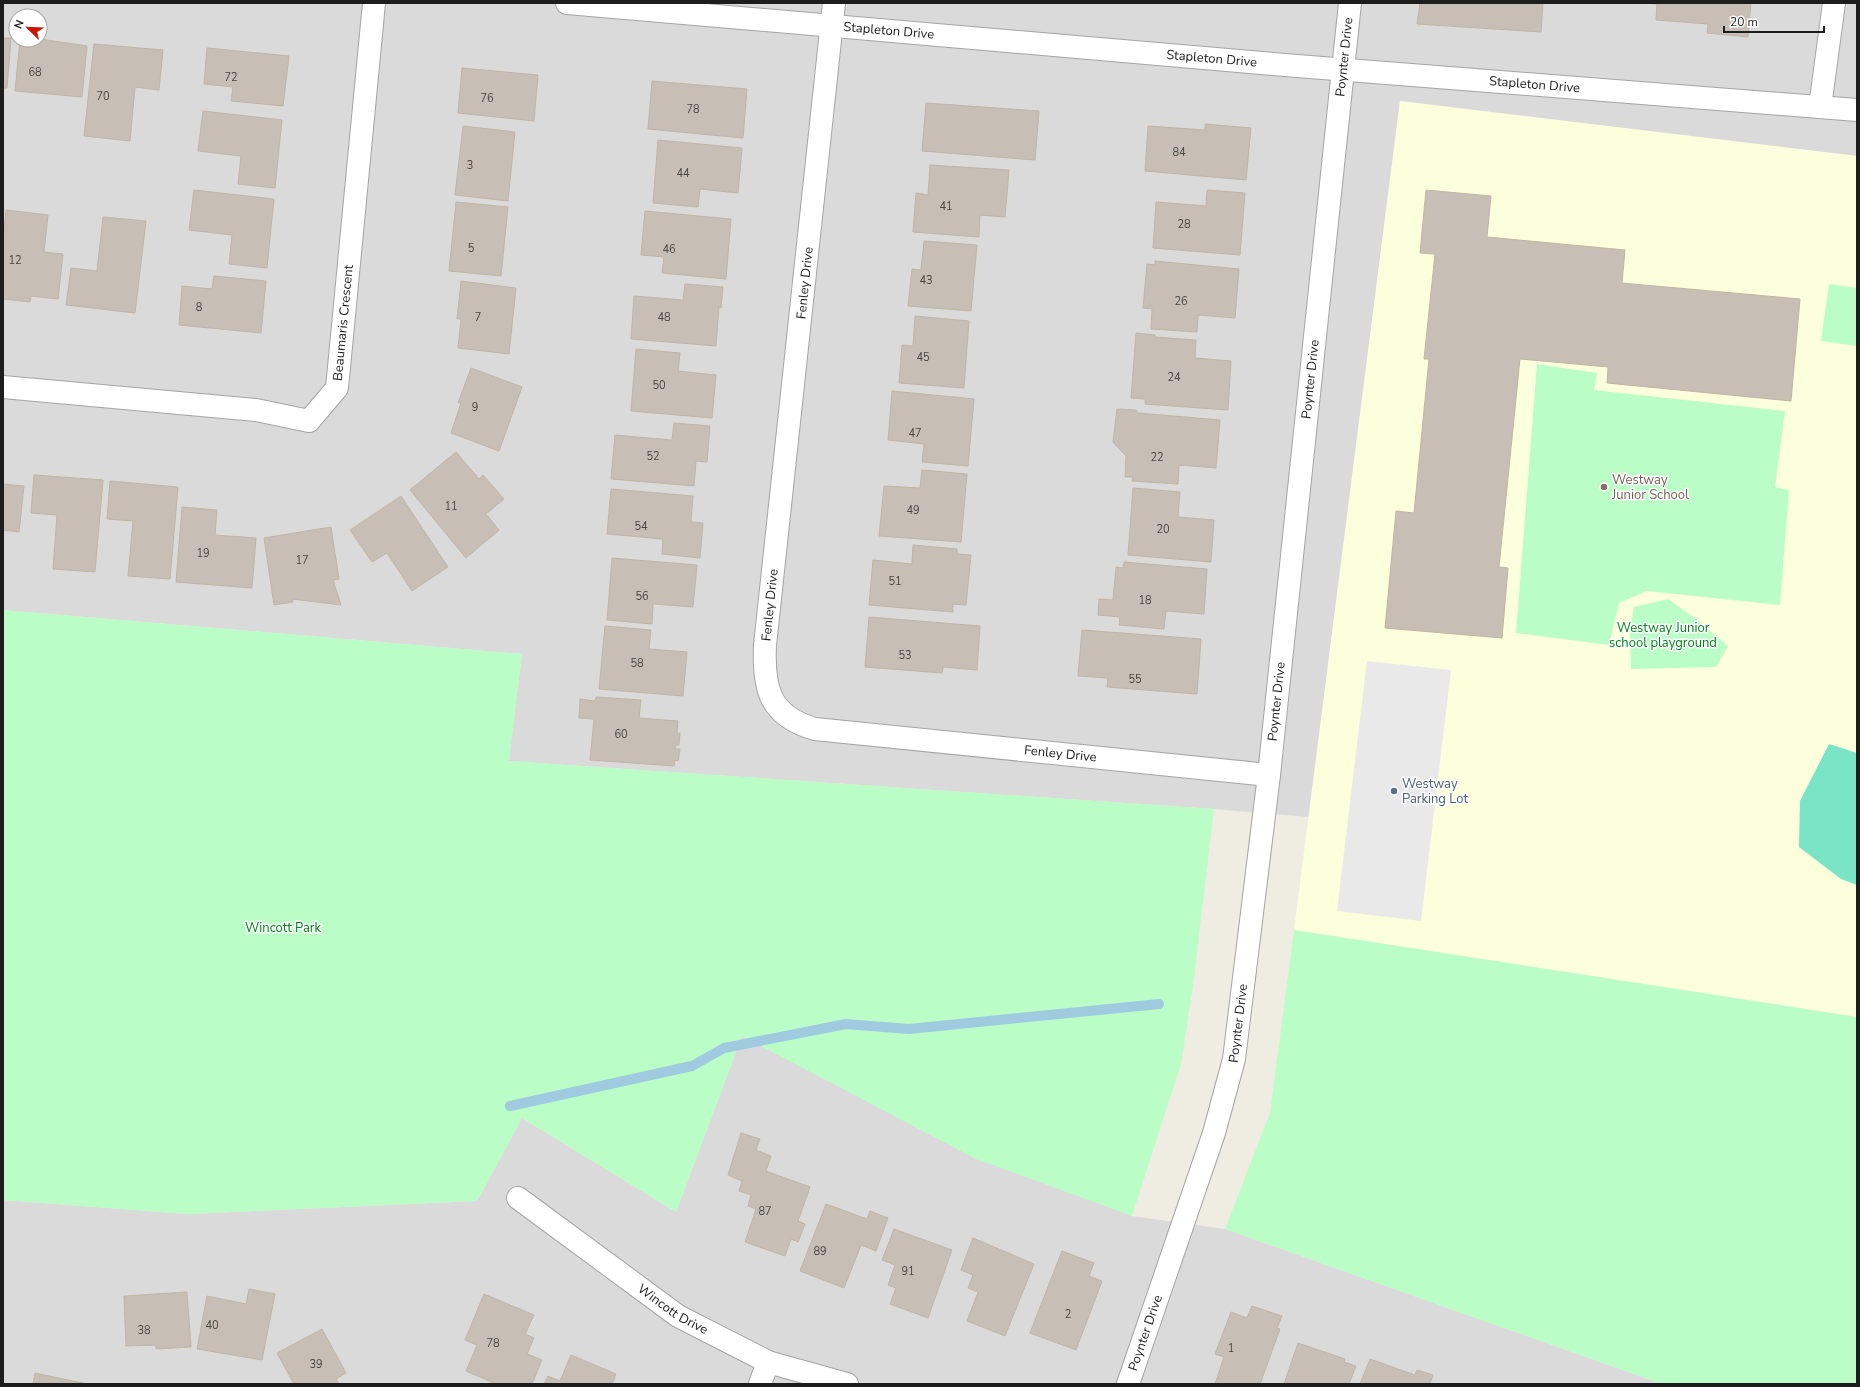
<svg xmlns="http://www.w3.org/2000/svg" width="1860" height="1387" font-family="'Nunito Sans',sans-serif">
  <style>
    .residential { fill: #dbdada; fill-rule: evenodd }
    .education { fill: #fbffdb }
    .park { fill: #bbfdc7 }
    .pitch { fill: #7ae4c6 }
    .parking { fill: #e9e9e9 }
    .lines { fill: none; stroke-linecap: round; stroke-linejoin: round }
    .stream { stroke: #9fcae0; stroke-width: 10 }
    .building { fill: #c7bfb5; stroke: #c1b4a3 }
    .minor-casing { stroke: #a4a4a4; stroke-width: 24 }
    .minor { stroke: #fff; stroke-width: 22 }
    .education-dot { fill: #8d6e63; stroke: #fff; stroke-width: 1.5 }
    .service-dot { fill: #5c6f8a; stroke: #fff; stroke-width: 1.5 }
    .labels { text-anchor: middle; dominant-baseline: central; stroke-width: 3; stroke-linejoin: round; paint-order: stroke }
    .number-label { font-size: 11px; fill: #484643 }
    .street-label { font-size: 13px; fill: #1d1d1d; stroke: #fff }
    .education-label { font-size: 13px; fill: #785e54; stroke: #fff; text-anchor: start }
    .park-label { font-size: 13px; fill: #04821b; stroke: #fff }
    .service-label { font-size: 13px; fill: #4e5e75; stroke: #fff; text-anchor: start }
  </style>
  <rect width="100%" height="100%" fill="#efece2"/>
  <g class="residential">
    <path d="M3,3h1854v153l-457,-55 -91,716 -95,-8 -706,-48 14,-107 -519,-44zM16,16h24v24h-24z"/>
    <path d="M742,1036l390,180 93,13 437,155h-1659v-184l184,14 290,-13 45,-83 154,94z"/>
  </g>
  <path class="education" d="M1400,101l457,55v861l-563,-87z"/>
  <g class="park">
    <path d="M1829,284l28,4v58l-36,-5z"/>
    <path d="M1537,364l60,9 -3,17 191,21 -10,76 14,3 -9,115 -133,-14 -28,12 -10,42 -93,-12z"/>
    <path d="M1668,599l27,19 33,28 -12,21 -85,2 -1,-39 4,-23z"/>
    <path d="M3,610l519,44 -13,107 705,48 -21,177 -12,78 -49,152 -156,-57 -234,-123 -66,176 -154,-94 -45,83 -290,13 -184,-14z"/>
    <path d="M1294,930l563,87v367h-195l-437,-155 45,-116z"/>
  </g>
  <path class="pitch" d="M1829,744l28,9v132l-16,-6 -42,-32 1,-46z"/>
  <path class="parking" d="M1367,661l84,9 -30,251 -84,-10z"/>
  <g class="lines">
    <path class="stream" d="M510,1106l182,-40 32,-18 122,-24 63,5 250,-25"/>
  </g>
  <g class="building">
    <path d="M1420,3h123l-2,29 -124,-8z"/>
    <path d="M1646,3h105l-3,34 -41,-4 1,-9 -52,-4 1,-16z"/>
    <path d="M3,38h8l-4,50h-4z"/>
    <path d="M40,39l47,7 -5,51 -67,-6 5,-51z"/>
    <path d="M94,44l69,6 -4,40 -24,-3 -5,54 -46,-5z"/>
    <path d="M207,48l82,8 -6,50 -52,-5 2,-14 -29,-3z"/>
    <path d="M462,68l76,7 -4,46 -76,-8z"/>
    <path d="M652,81l95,8 -4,49 -95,-9z"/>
    <path d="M926,103l113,8 -4,49 -113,-9z"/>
    <path d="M203,111l79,9 -7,68 -37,-4 3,-28 -43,-5z"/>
    <path d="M1205,124l46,4 -5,52 -101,-9 3,-45 57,4z"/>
    <path d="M463,126l52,6 -7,69 -53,-6z"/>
    <path d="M658,140l84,8 -4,45 -38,-4 -2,18 -45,-4z"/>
    <path d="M930,165l79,5 -4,47 -25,-2 -1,22 -66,-5 3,-39 12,2z"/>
    <path d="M194,190l80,9 -7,69 -38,-4 3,-29 -43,-5z"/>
    <path d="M1207,190l38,3 -5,62 -87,-7 3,-46 50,4z"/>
    <path d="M1426,190l65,6 -4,41 138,13 -3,33 178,16 -9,102 -184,-18 1,-16 -88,-8 -21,208 9,1 -6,70 -117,-10 11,-117 18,2 15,-154h-5l11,-105 -15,-1z"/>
    <path d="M456,202l52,5 -7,69 -52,-5z"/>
    <path d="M6,210l42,5 -4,37 19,2 -5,45 -27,-3 -1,6 -27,-3v-58z"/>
    <path d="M645,211l86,8 -5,60 -64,-6 2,-16 -23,-2z"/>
    <path d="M103,217l43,4 -11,92 -69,-8 5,-37 26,3z"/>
    <path d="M924,241l53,4 -6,66 -63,-5 4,-37 9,1z"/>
    <path d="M1155,261l84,8 -4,49 -37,-3 -1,17 -46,-3 1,-20 -9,-1 4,-44 8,1z"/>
    <path d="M214,276l52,5 -5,52 -82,-8 3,-39 30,3z"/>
    <path d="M461,281l55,7 -7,66 -51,-6 3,-29h-4z"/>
    <path d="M685,284l38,3 -2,21 -2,-1 -3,39 -85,-7 3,-43 49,4z"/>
    <path d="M915,316l54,5 -5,67 -65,-5 3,-38 11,1z"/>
    <path d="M1136,333l19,2v2l41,3 -1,18 36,3 -3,49 -83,-6v-5l-14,-1z"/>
    <path d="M636,349l44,4 -2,18 38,4 -4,43 -81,-7z"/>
    <path d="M471,368l51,19 -23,64 -48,-18 10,-30h-3z"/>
    <path d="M892,391l82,8 -6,67 -46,-4 2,-18 -36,-4z"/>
    <path d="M1117,409l19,1 2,3 82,7 -4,48 -37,-3 -1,19 -46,-3 1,-4h-8l1,-21 -13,-14z"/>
    <path d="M674,423l36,3 -3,36 -11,-1 -2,25 -83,-7 4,-44 57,5z"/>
    <path d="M456,452l23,27 4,-4 21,24 -18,15 13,16 -33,28 -56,-68z"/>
    <path d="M922,470l45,4 -6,68 -82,-6 5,-50 36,2z"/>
    <path d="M34,475l69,5 -8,92 -42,-3 4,-54 -26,-2z"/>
    <path d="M110,481l68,6 -8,92 -42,-3 5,-55 -26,-2z"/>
    <path d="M3,484l21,2 -5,46 -16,-2z"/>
    <path d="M1133,488l47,4 -2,25 36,3 -3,42 -83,-7z"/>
    <path d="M611,489l82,7 -2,26 12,1 -3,35 -38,-4 1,-15 -56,-5z"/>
    <path d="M401,496l47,71 -36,24 -25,-38 -15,9 -22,-32z"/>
    <path d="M182,507l35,3 -2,25 41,3 -4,50 -76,-6z"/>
    <path d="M331,527l8,52 -6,1 8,25 -49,-6 1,3 -19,3 -10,-67z"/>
    <path d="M913,545l44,4v5l14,1 -5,50 -13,-1v8l-84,-7 4,-45 39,4z"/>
    <path d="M612,558l85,7 -4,42 -40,-3 -1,20 -45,-4z"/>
    <path d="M1124,562l83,7 -3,45 -38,-3 -2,18 -45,-4 1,-8 -22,-2 1,-16 14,1 3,-33 7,1z"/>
    <path d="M869,617l111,9 -3,44 -34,-3 -1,6 -77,-6z"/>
    <path d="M605,626l46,4 -2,19 38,3 -4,44 -84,-7z"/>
    <path d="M1082,630l119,9 -4,55 -90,-7 1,-9 -30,-2z"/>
    <path d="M596,697l45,3 -2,18 39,3 -1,12h3l-1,12h-3l-1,4h5l-2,12 -3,-1 -1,6 -84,-6 4,-41 -15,-1 1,-19 15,2z"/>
    <path d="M741,1133l19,6 -4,11 15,6 -5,15 44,16 -12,34 7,3 -7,18 -7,-3 -6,17 -40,-14 11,-33 -8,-3 3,-11 -12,-4 3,-10 -14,-6z"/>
    <path d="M826,1204l41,15 3,-8 18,7 -12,33 -15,-6 -17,43 -44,-17z"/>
    <path d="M894,1229l58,21 -24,68 -38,-14 6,-16 -8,-3 7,-20 -13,-5z"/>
    <path d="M973,1238l61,26 -29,72 -38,-15 11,-29 -10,-4 5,-13 -12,-5z"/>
    <path d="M1062,1251l32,12 -5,13 13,5 -26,69 -46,-17z"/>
    <path d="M249,1289l26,5 -13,66 -65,-11 10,-53 39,8z"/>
    <path d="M187,1292l4,55 -35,2v-4l-30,1 -2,-50z"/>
    <path d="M484,1294l50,21 -9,19 9,4 -7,16 15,6 -10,24h-36l-30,-13 11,-26 -12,-5z"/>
    <path d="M1252,1306l30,10 -5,12 3,1 -20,55h-45l9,-27 -9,-3 16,-42 16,6z"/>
    <path d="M322,1329l24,44 -10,6 3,5h-45l-17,-31z"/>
    <path d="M1298,1343l47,16 -1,3 12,4 -7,18h-65z"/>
    <path d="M571,1355l45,19 -4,10h-68l4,-8 12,5z"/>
    <path d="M1370,1359l45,16 2,-5 16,5 -3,9h-70z"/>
    <path d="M35,1373l52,11h-54z"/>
  </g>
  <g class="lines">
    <defs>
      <g id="minor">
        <path id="s1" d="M567,3l730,63 560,44"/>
        <path id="s2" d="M834,3l-69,642c-2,43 4,71 50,84l454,46"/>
        <path d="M1820,107l14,-104"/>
        <path id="s3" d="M3,387l253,23 53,11 28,-33 37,-385"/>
        <path id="s4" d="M518,1198l160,118 90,46 79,22"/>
        <path d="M760,1384l8,-22"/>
        <path id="s5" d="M1128,1384l86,-251 20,-74 35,-284 81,-772"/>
      </g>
    </defs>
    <use href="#minor" class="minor-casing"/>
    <use href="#minor" class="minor"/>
  </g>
  <circle class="education-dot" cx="1604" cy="487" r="4"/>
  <circle class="service-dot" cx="1394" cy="791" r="4"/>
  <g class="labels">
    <g class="number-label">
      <text x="35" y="72">68</text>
      <text x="231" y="77">72</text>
      <text x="103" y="96">70</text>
      <text x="487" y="98">76</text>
      <text x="693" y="109">78</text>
      <text x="1179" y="152">84</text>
      <text x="470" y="165">3</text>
      <text x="683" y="173">44</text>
      <text x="946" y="206">41</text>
      <text x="1184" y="224">28</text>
      <text x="471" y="248">5</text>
      <text x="669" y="249">46</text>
      <text x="15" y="260">12</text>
      <text x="926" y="280">43</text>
      <text x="1181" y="301">26</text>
      <text x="199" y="307">8</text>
      <text x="478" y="317">7</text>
      <text x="664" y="317">48</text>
      <text x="923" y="357">45</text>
      <text x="1174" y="377">24</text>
      <text x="659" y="385">50</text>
      <text x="475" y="407">9</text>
      <text x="915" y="433">47</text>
      <text x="653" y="456">52</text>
      <text x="1157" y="457">22</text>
      <text x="451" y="506">11</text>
      <text x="913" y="510">49</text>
      <text x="641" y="526">54</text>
      <text x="1163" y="529">20</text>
      <text x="203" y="553">19</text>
      <text x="302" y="560">17</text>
      <text x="895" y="581">51</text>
      <text x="642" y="596">56</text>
      <text x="1145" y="600">18</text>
      <text x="905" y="655">53</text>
      <text x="637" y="663">58</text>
      <text x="1135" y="679">55</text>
      <text x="621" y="734">60</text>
      <text x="765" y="1211">87</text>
      <text x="820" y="1251">89</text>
      <text x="908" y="1271">91</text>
      <text x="1068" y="1314">2</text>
      <text x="212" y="1325">40</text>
      <text x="144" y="1330">38</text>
      <text x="493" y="1343">78</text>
      <text x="1231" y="1348">1</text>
      <text x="316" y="1364">39</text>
    </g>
    <g class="street-label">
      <text stroke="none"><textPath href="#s1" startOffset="323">Stapleton Drive</textPath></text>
      <text stroke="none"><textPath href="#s5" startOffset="1350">Poynter Drive</textPath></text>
      <text stroke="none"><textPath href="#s1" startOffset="647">Stapleton Drive</textPath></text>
      <text stroke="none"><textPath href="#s1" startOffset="971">Stapleton Drive</textPath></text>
      <text transform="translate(805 283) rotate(-84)">Fenley Drive</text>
      <text stroke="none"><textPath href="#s3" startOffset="417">Beaumaris Crescent</textPath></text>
      <text stroke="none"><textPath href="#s5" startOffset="1026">Poynter Drive</textPath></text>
      <text transform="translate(770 605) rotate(-84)">Fenley Drive</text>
      <text stroke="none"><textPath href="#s5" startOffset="702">Poynter Drive</textPath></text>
      <text stroke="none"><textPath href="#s2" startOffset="1001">Fenley Drive</textPath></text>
      <text stroke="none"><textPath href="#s5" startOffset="378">Poynter Drive</textPath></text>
      <text stroke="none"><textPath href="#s4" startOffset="191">Wincott Drive</textPath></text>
      <text stroke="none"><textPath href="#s5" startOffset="54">Poynter Drive</textPath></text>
    </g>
    <g class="education-label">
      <text x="1612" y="480">Westway<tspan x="1612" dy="15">Junior School</tspan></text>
    </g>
    <g class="park-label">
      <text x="1663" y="628">Westway Junior<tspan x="1663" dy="15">school playground</tspan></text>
      <text x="283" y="928">Wincott Park</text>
    </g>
    <g class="service-label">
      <text x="1402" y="784">Westway<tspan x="1402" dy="15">Parking Lot</tspan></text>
    </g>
  </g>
  <rect width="1860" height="1387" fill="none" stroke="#1d1d1d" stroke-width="8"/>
  <g transform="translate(28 28) rotate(293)"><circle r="19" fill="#ffffff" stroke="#a5a5a5"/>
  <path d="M0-3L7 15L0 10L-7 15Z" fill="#ca1500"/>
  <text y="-6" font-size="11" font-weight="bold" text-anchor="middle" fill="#1d1d1d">N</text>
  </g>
  <path d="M1724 26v6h100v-6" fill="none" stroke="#1d1d1d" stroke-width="2"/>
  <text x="1730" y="26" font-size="12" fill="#1d1d1d" stroke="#ffffff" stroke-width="3" paint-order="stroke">20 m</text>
</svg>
